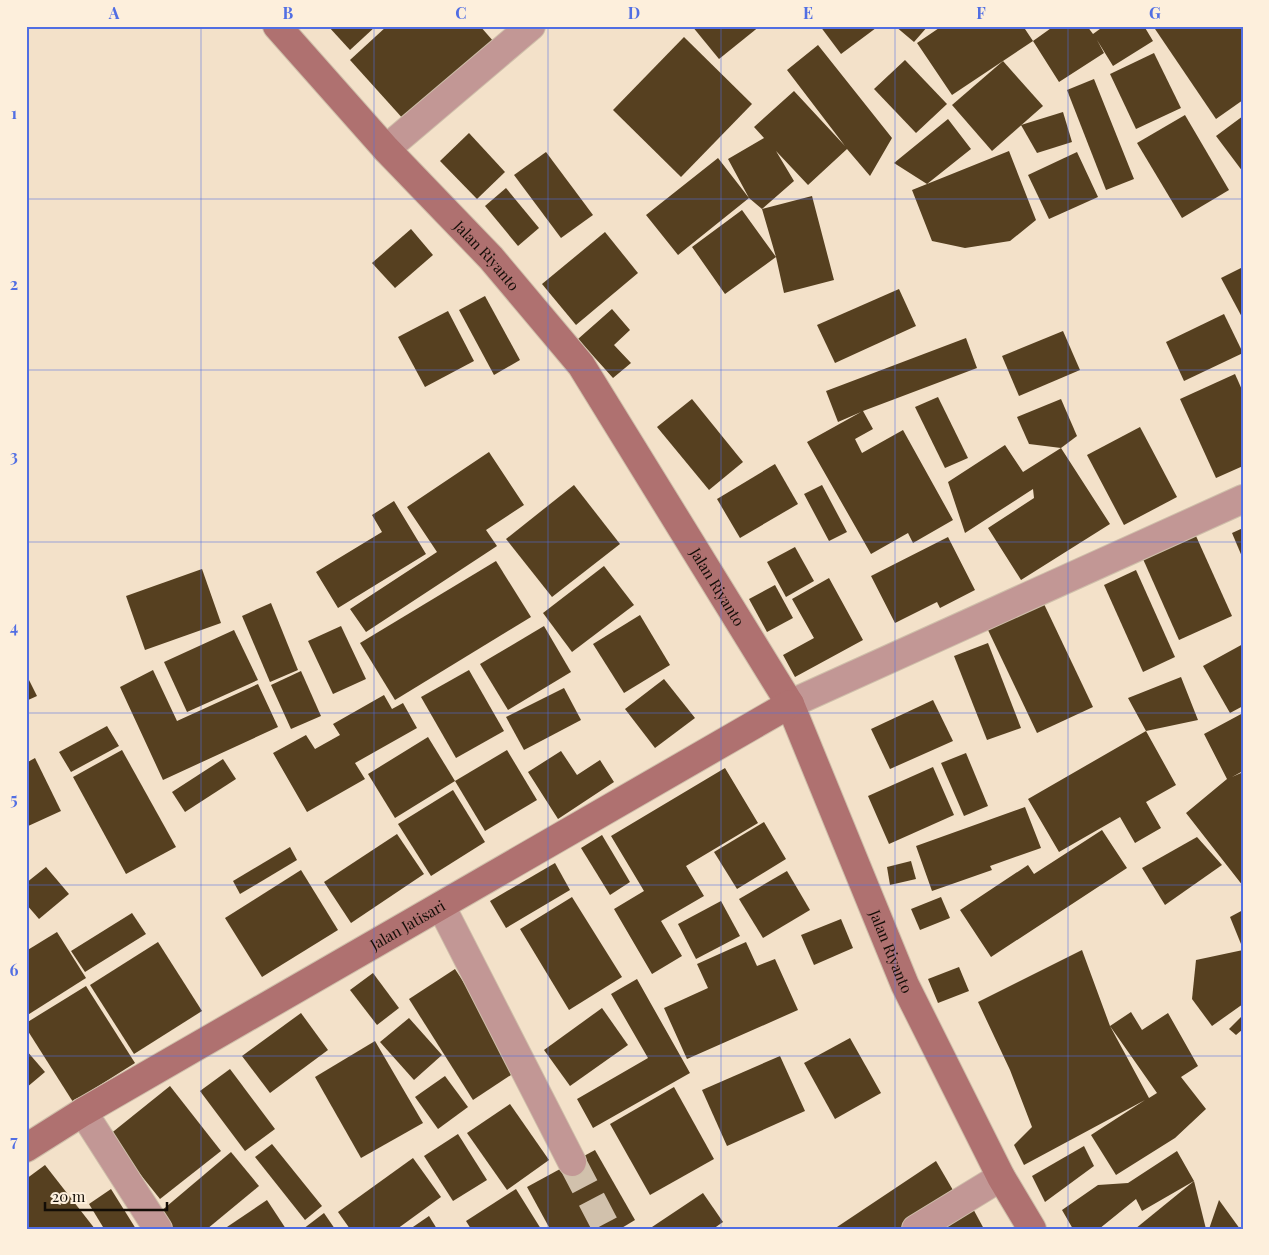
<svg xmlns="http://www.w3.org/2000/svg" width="1269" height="1255" font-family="'Playfair Display',serif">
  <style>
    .building { fill: #564020; fill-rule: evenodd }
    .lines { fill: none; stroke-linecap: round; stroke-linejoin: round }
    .street-tunnel { stroke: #d1c1ac; stroke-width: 28; stroke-dasharray: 28 14; stroke-linecap: butt }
    .street-casing { stroke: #cfbfaa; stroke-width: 30 }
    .secondary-casing { stroke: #cfbfaa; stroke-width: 30 }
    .street { stroke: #c29795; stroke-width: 28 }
    .secondary { stroke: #af7170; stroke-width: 28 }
    .grid { fill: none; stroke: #516ee3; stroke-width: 1; stroke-opacity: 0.55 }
    .labels { text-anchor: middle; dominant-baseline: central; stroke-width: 5; stroke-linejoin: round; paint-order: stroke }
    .street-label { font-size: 15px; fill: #130d06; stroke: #fdefdc }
    .neatline { fill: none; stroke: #516ee3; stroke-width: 2 }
    .grid-label { font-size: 16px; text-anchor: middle; font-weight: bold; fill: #516ee3 }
  </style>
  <rect width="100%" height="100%" fill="#f3e1c9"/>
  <g class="building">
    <path d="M328,26h48l-26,24z"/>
    <path d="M387,26h93l14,16 -89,79 -55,-61z"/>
    <path d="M692,26h68l-41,33z"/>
    <path d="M820,26h54l2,2 -35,26z"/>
    <path d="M895,26h33l-14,16z"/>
    <path d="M942,26h81l10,15 21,-15h33l6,8 11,-8h40l9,15 -40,25 -16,-26 7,13 -45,29 -26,-41 -81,54 -35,-52z"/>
    <path d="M1153,26h90v74l-27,19z"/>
    <path d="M684,37l68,67 -71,73 -68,-67z"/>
    <path d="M818,45l74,93 -22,38 -23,-27 -39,36 -32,-34 18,30 -32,28 -13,-11 -71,57 -32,-40 72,-57 31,40 -21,-39 36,-21 -10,-11 40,-36 51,55 -58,-76z"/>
    <path d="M1154,53l27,55 -45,21 -26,-55z"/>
    <path d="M905,60l42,44 -31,29 -42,-44z"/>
    <path d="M1003,61l40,45 -51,45 -40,-46z"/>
    <path d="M1094,79l40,100 -28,11 -39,-100z"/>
    <path d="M1063,112l9,30 -35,11 -16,-28z"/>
    <path d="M1185,115l44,75 -47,28 -45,-75z"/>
    <path d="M1243,116v56l-27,-36z"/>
    <path d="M948,119l23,30 -44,35 82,-33 27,69 -26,21 -45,7 -33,-7 -20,-51 15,-6 -33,-21z"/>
    <path d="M469,133l36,39 -28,27 -37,-38z"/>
    <path d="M546,152l47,63 -32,23 -47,-63z"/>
    <path d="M1077,152l21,45 -49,22 -21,-44z"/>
    <path d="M506,188l33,40 -21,18 -33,-40z"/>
    <path d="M812,196l22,84 -50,13 -8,-36 -51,37 -33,-47 50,-37 34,47 -14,-48z"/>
    <path d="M411,229l22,26 -38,33 -23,-25z"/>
    <path d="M605,232l33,41 -62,52 -34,-41z"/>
    <path d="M1243,267v52l-22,-41z"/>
    <path d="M899,289l17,37 -81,37 -18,-38z"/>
    <path d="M485,296l35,64 -26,15 -35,-65z"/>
    <path d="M612,309l18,21 -16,15 17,18 -18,15 -35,-39z"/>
    <path d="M448,311l26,50 -49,26 -27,-50z"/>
    <path d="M1224,314l19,39 -59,28 -18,-39z"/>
    <path d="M1063,331l17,39 -61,26 -17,-40z"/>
    <path d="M966,338l11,30 -114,43 10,18 -18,10 7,14 41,-23 50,90 -40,23 -5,-10 -37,21 -64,-112 54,-30 -23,10 -12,-31z"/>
    <path d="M1235,374l8,18v74l-27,12 -36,-79z"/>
    <path d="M938,397l30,61 -23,10 -30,-61z"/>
    <path d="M692,399l51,63 -34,28 -52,-63z"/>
    <path d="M1061,399l16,37 -16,12 -32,-4 -12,-27z"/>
    <path d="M1140,427l37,70 -53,28 -37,-70z"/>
    <path d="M1005,445l18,27 38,-24 49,76 -89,56 -33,-52 46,-30 -1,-9 -68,44 -17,-51z"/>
    <path d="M489,452l35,53 -38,25 11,16 -131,86 -16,-23 87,-57 -30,-45z"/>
    <path d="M775,464l23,40 -58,34 -23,-39z"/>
    <path d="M574,485l46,59 -68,53 -46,-58z"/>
    <path d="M822,485l25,47 -18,9 -25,-47z"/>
    <path d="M394,501l32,53 -88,54 -22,-36 66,-40 -10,-17z"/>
    <path d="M1243,528v31l-11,-26z"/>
    <path d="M1196,536l36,80 -53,24 -36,-81z"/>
    <path d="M948,537l27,53 -35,18 -3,-6 -42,21 -24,-47z"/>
    <path d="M795,547l19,34 -28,16 -19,-35z"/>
    <path d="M496,561l35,56 -136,83 -35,-57z"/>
    <path d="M604,566l30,39 -62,47 -29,-39z"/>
    <path d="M202,569l19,54 -76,27 -19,-54z"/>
    <path d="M1136,570l39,87 -32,15 -39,-87z"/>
    <path d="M829,578l34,62 -68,37 -12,-22 31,-17 -22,-39z"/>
    <path d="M775,585l18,33 -26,14 -18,-33z"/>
    <path d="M271,603l27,67 -28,12 -28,-66z"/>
    <path d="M1044,604l49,103 -56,26 -49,-103z"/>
    <path d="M640,615l30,50 -46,28 -31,-49z"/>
    <path d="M341,626l25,53 -33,15 -25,-53z"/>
    <path d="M544,626l27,46 -63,38 -28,-46z"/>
    <path d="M234,630l24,50 -71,32 -23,-50z"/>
    <path d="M988,643l33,85 -34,12 -33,-84z"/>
    <path d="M1243,644v62l-13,7 -27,-47z"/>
    <path d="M153,670l24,51 81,-37 20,43 -115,53 -43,-93z"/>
    <path d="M469,670l35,61 -48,27 -35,-61z"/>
    <path d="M301,671l20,45 -30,13 -20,-44z"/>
    <path d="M26,674l11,22 -11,5z"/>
    <path d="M1181,677l17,43 -52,11 30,54 -30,17 15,26 -26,15 -15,-26 -61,35 -31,-53 118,-68 -18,-33z"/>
    <path d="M664,679l31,39 -40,30 -30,-39z"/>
    <path d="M564,688l17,32 -57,30 -18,-33z"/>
    <path d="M384,695l8,14 11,-6 14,25 -62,35 10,16 -58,33 -34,-59 33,-18 9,14 25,-14 -7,-11z"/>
    <path d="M933,700l20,41 -63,28 -19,-40z"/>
    <path d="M1243,713v58l-11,6 9,-4 2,4v109l-57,-73 41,-34 -23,-45z"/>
    <path d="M107,726l12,20 -48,26 -12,-20z"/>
    <path d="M428,737l27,44 -60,37 -27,-44z"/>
    <path d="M122,750l54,97 -50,27 -53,-97z"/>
    <path d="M507,750l30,50 -52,31 -30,-50z"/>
    <path d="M561,751l16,24 23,-15 14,22 -56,37 -30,-47z"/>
    <path d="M966,753l22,53 -24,10 -23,-53z"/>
    <path d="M35,758l26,53 -35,16v-64z"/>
    <path d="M223,759l13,20 -51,33 -13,-20z"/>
    <path d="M933,767l21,48 -65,29 -21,-48z"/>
    <path d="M725,768l33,55 -72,43 18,30 -43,25 21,35 -30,18 -38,-65 30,-18 -33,-55z"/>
    <path d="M453,790l32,52 -54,34 -33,-52z"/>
    <path d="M1025,807l16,41 -51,18 2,4 -60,21 -16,-45z"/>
    <path d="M764,822l22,37 -49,30 -23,-37z"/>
    <path d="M1102,830l25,38 -136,89 -31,-47 68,-45 6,9z"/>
    <path d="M397,834l27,40 -73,49 -27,-41z"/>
    <path d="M602,835l28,47 -20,13 -29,-47z"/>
    <path d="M1197,837l25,28 -57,40 -23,-37z"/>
    <path d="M290,847l7,13 -57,34 -7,-13z"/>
    <path d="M911,861l5,18 -26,6 -3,-18z"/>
    <path d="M555,863l15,27 -64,38 -16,-27z"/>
    <path d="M46,867l23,27 -30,25 -13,-15v-21z"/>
    <path d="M301,870l37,60 -76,47 -37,-59z"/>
    <path d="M787,871l23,39 -47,28 -24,-39z"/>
    <path d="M572,897l50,80 -53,33 -49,-81z"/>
    <path d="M941,897l9,21 -30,12 -9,-21z"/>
    <path d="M721,901l19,35 -44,23 -18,-35z"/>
    <path d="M1243,910v39l-13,-32z"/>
    <path d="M132,913l14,21 -61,38 -14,-21z"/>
    <path d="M841,919l12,29 -39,17 -13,-30z"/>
    <path d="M57,932l29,46 -60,38v-65z"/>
    <path d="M158,942l44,69 -68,43 -44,-69z"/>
    <path d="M746,942l11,24 18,-7 23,51 -111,49 -23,-51 44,-20 -11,-24z"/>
    <path d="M1082,950l28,76 21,-14 11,18 26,-17 30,53 -17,11 25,32 -31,29 -59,37 -25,-40 54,-35 -121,65 -10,-20 18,-18 -22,-57 -32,-68zM1110,1026l47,67 -8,5z"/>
    <path d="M1243,950v54l-31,22 -20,-27 4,-39z"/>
    <path d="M959,967l10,24 -31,12 -10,-24z"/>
    <path d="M455,969l65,100 -47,31 -64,-101z"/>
    <path d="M373,973l26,35 -22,17 -27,-35z"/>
    <path d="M637,979l53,94 -97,55 -16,-29 71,-41 -37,-64z"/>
    <path d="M86,986l49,77 -62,39 -47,-74v-5z"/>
    <path d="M602,1008l26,37 -58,41 -26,-36z"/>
    <path d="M301,1013l27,37 -58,43 -28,-37z"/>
    <path d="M1243,1015v14l-7,6 -7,-6z"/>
    <path d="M409,1018l33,37 -28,25 -34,-38z"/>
    <path d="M850,1038l31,55 -46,26 -31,-56z"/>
    <path d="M375,1041l48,82 -62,35 -46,-81z"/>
    <path d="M26,1050l19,22 -19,16z"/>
    <path d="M780,1056l25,55 -78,35 -25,-56z"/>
    <path d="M230,1069l45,60 -30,22 -45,-60z"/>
    <path d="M445,1076l23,31 -30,22 -23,-32z"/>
    <path d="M170,1086l51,65 -61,48 -51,-64z"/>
    <path d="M674,1087l40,72 -64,36 -40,-71z"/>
    <path d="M510,1104l39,56 -42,30 -40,-57z"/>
    <path d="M458,1134l29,46 -34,21 -29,-45z"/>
    <path d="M272,1144l50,62 -17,14 -50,-63z"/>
    <path d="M1084,1146l10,20 -49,36 -13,-26z"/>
    <path d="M595,1150l40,70 -15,9h-70l-23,-42z"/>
    <path d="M1177,1151l17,30 -52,30 -6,-12 -37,30h-26l-11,-19 36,-25 30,-2z"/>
    <path d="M231,1152l28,34 -52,43h-33l-14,-17z"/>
    <path d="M413,1158l28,39 -44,32h-47l-12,-17z"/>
    <path d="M936,1161l21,36 -52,32h-71z"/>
    <path d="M45,1165l50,64h-69v-50z"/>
    <path d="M1194,1181l12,48h-71z"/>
    <path d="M111,1189l25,40 -33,-2 -14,-23z"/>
    <path d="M516,1189l25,40h-70l-5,-8z"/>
    <path d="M703,1193l20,29 -10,7h-64z"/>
    <path d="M267,1200l19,29h-62z"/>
    <path d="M1219,1200l21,29h-31z"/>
    <path d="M971,1205l13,24h-51z"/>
    <path d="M324,1213l11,16h-32z"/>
    <path d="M429,1216l8,13h-27z"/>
  </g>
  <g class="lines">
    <path class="street-tunnel" d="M572,1162l35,67"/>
    <defs>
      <g id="street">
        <path d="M386,149l145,-123"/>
        <path d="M790,704l453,-205"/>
        <path d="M441,906l131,256"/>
        <path d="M83,1112l75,117"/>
        <path d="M916,1229l85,-52"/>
      </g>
      <g id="secondary">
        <path id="s1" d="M277,26l109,123 105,109 90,107 209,339 115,281 96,192 31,52"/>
        <path id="s2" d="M26,1148l57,-36 707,-408"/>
      </g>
    </defs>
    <use href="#street" class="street-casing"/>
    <use href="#secondary" class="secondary-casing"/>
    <use href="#street" class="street"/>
    <use href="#secondary" class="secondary"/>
  </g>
  <path class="grid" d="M201,26v1203M374,26v1203M548,26v1203M721,26v1203M895,26v1203M1068,26v1203M26,199h1217M26,370h1217M26,542h1217M26,713h1217M26,885h1217M26,1056h1217"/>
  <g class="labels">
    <g class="street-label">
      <text stroke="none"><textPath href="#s1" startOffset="311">Jalan Riyanto</textPath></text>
      <text stroke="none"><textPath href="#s1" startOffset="716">Jalan Riyanto</textPath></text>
      <text stroke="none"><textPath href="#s2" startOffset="442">Jalan Jatisari</textPath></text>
      <text stroke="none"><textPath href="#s1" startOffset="1121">Jalan Riyanto</textPath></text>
    </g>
  </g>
  <rect width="1269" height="1255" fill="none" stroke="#fdefdc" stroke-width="55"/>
  <path d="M45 1202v8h122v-8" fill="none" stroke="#130d06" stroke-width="2.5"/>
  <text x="52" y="1202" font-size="15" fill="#130d06" stroke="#fdefdc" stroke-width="4" paint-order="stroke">20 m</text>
  <rect x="28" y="28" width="1214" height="1200" class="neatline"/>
  <g class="grid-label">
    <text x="114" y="19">A</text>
    <text x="288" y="19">B</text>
    <text x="461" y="19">C</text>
    <text x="634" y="19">D</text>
    <text x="808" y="19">E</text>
    <text x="981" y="19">F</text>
    <text x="1155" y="19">G</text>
    <text x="14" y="119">1</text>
    <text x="14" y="290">2</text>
    <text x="14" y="462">3</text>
    <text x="14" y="633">4</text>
    <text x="14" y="805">5</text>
    <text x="14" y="976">6</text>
    <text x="14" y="1147">7</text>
  </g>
</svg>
